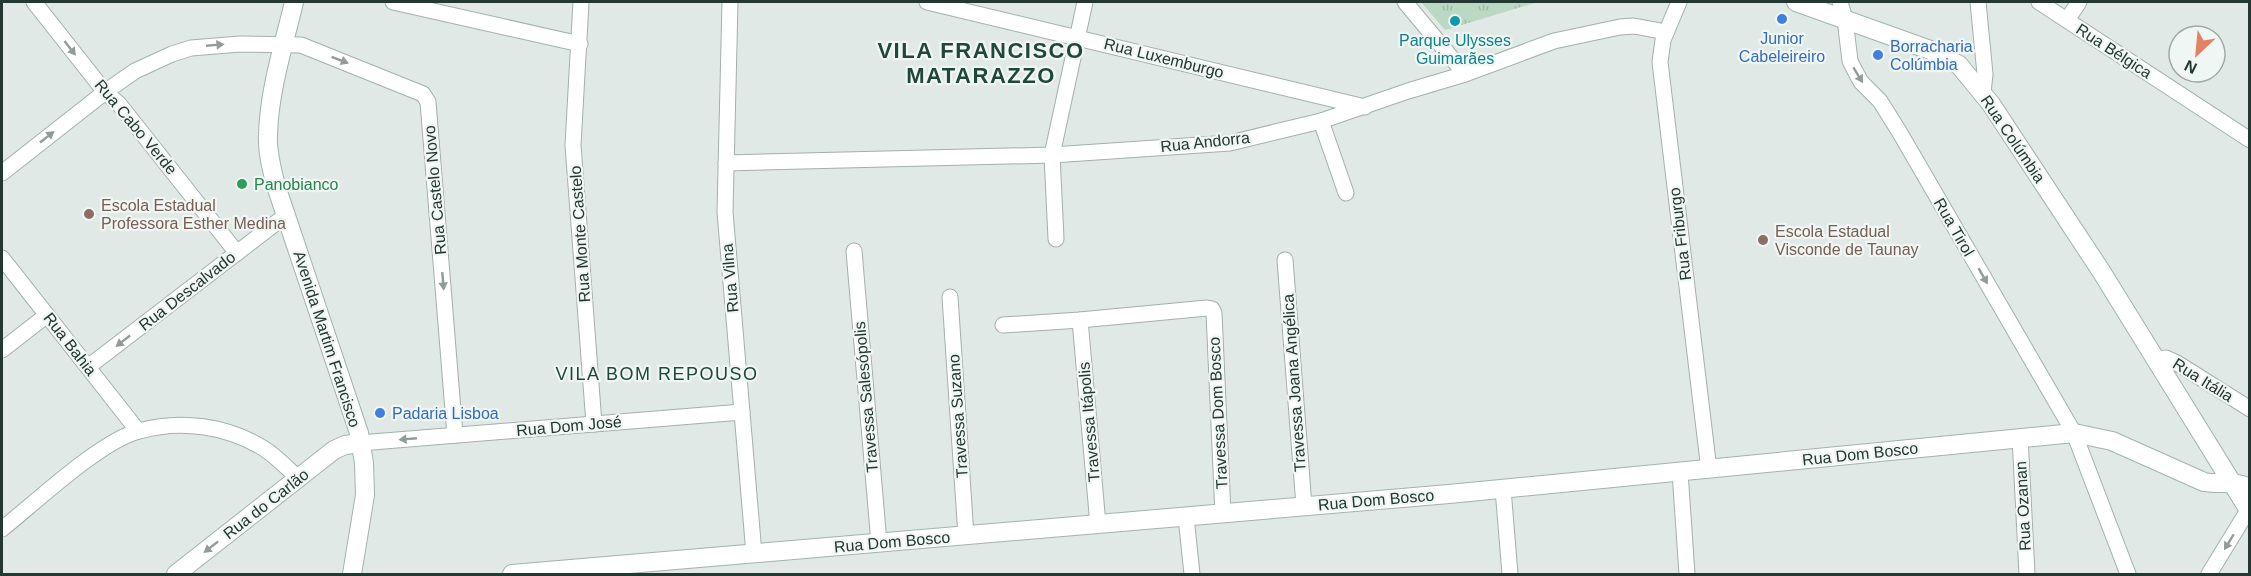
<svg xmlns="http://www.w3.org/2000/svg" width="2251" height="576" font-family="Arial,sans-serif">
  <style>
    .grass { fill: url(#grass-tufts) }
    .lines { fill: none; stroke-linecap: round; stroke-linejoin: round }
    .street-casing { stroke: #a4b0ac; stroke-width: 17 }
    .secondary-casing { stroke: #a1b4ac; stroke-width: 20 }
    .street { stroke: #fff; stroke-width: 15 }
    .secondary { stroke: #fff; stroke-width: 18 }
    .oneway { fill: #919c98 }
    .shop-dot { fill: #3f7fe0; stroke: #f0f6f3; stroke-width: 2 }
    .culture-dot { fill: #0f9aa8; stroke: #f0f6f3; stroke-width: 2 }
    .leisure-dot { fill: #2e9e5b; stroke: #f0f6f3; stroke-width: 2 }
    .education-dot { fill: #8d6e63; stroke: #f0f6f3; stroke-width: 2 }
    .labels { text-anchor: middle; dominant-baseline: central; stroke-width: 4.5; stroke-linejoin: round; paint-order: stroke }
    .shop-label { font-size: 16px; fill: #366cbe; stroke: #f0f6f3; text-anchor: start }
    .culture-label { font-size: 16px; fill: #0d838f; stroke: #f0f6f3 }
    .street-label { font-size: 16px; fill: #233832; stroke: #f0f6f3 }
    .leisure-label { font-size: 16px; fill: #27864d; stroke: #f0f6f3; text-anchor: start }
    .education-label { font-size: 16px; fill: #785e54; stroke: #f0f6f3; text-anchor: start }
    .neighbourhood-label { font-size: 18px; letter-spacing: 1.5px; fill: #21473d; stroke: #f0f6f3 }
    .district-label { font-size: 22px; font-weight: bold; letter-spacing: 1.5px; fill: #21473d; stroke: #f0f6f3 }
  </style>
  <defs>
    <pattern id="grass-tufts" width="24" height="20" patternUnits="userSpaceOnUse" patternTransform="scale(1.5)"><rect width="24" height="20" fill="#bbd8c2"/><path d="M3 7l-1-3M5 7V3M7 7l1-3M15 17l-1-3M17 17v-4M19 17l1-3" fill="none" stroke="#a0baa7"/></pattern>
  </defs>
  <rect width="100%" height="100%" fill="#e0e9e5"/>
  <path class="grass" d="M1421,2h117l-93,28z"/>
  <g class="lines">
    <defs>
      <g id="street">
        <path d="M34,2l71,90 14,12 118,149"/>
        <path d="M393,2l187,42"/>
        <path d="M581,2l-8,143 21,279"/>
        <path d="M730,2l-5,210 29,342"/>
        <path d="M927,2l438,105"/>
        <path d="M1405,2l60,72"/>
        <path d="M1679,2l-16,38 -3,22 49,408"/>
        <path d="M1840,2l5,17 5,42 4,8 7,13 19,19 20,32 174,300 54,141"/>
        <path d="M1978,2l7,72 -2,19"/>
        <path d="M2039,2l211,138"/>
        <path d="M2067,20l12,-18"/>
        <path d="M1321,121l25,72"/>
        <path d="M726,163l326,-8 178,-12 91,-22 87,-30 57,-17 89,-33 66,-14 14,-1 32,6"/>
        <path d="M2,173l103,-81 30,-21 37,-17 19,-6 49,-4 61,1 122,49 5,8 27,333"/>
        <path d="M1056,239l-4,-84 33,-153"/>
        <path d="M854,251l25,292"/>
        <path d="M2,258l136,173"/>
        <path d="M1285,260l19,246"/>
        <path d="M950,297l16,239"/>
        <path d="M1080,320l18,205"/>
        <path d="M1003,325l77,-5 127,-12 5,1 2,4 9,201"/>
        <path d="M2,350l45,-35"/>
        <path d="M2155,360l11,-2 11,5 73,46"/>
        <path d="M88,367l197,-151"/>
        <path d="M2020,437l7,137"/>
        <path d="M360,443l382,-31"/>
        <path d="M1680,472l7,102"/>
        <path d="M1503,489l7,85"/>
        <path d="M1186,517l6,57"/>
        <path d="M2,529c33,-26 98,-88 137,-98 42,-12 88,-5 124,17 13,8 24,20 35,30"/>
        <path d="M2209,574l41,-67"/>
      </g>
      <g id="secondary">
        <path d="M294,2c-10,43 -25,88 -26,133 -1,17 4,35 8,51l83,247 5,30 1,32 -13,79"/>
        <path d="M1796,2l137,49 26,14 32,39 110,167 149,241"/>
        <path d="M176,574l158,-124 11,-5 15,-2"/>
        <path d="M512,574l937,-80 625,-61 38,8 92,41c16,3 31,-2 45,6"/>
      </g>
    </defs>
    <use href="#street" class="street-casing"/>
    <use href="#secondary" class="secondary-casing"/>
    <use href="#street" class="street"/>
    <use href="#secondary" class="secondary"/>
  </g>
  <defs><path id="oneway-solid" d="M-6-.8H1V-3.2L6.5 0L1 3.2V.8H-6Z" transform="scale(1.5)"/></defs>
  <g class="oneway">
    <use href="#oneway-solid" transform="translate(215 45) rotate(-5)"/>
    <use href="#oneway-solid" transform="translate(70 48) rotate(52)"/>
    <use href="#oneway-solid" transform="translate(340 60) rotate(21)"/>
    <use href="#oneway-solid" transform="translate(1858 75) rotate(59)"/>
    <use href="#oneway-solid" transform="translate(47 137) rotate(-38)"/>
    <use href="#oneway-solid" transform="translate(1983 276) rotate(60)"/>
    <use href="#oneway-solid" transform="translate(443 281) rotate(85)"/>
    <use href="#oneway-solid" transform="translate(123 341) rotate(142)"/>
    <use href="#oneway-solid" transform="translate(408 439) rotate(175)"/>
    <use href="#oneway-solid" transform="translate(2229 542) rotate(121)"/>
    <use href="#oneway-solid" transform="translate(211 547) rotate(142)"/>
  </g>
  <g class="shop-dot">
    <circle cx="1782" cy="19" r="6"/>
    <circle cx="1878" cy="55" r="6"/>
    <circle cx="380" cy="413" r="6"/>
  </g>
  <circle class="culture-dot" cx="1455" cy="21" r="6"/>
  <circle class="leisure-dot" cx="242" cy="184" r="6"/>
  <g class="education-dot">
    <circle cx="89" cy="214" r="6"/>
    <circle cx="1763" cy="240" r="6"/>
  </g>
  <g class="labels">
    <g class="shop-label">
      <text x="1782" y="38" text-anchor="middle">Junior<tspan x="1782" dy="18">Cabeleireiro</tspan></text>
      <text x="1890" y="46">Borracharia<tspan x="1890" dy="18">Colúmbia</tspan></text>
      <text x="392" y="413">Padaria Lisboa</text>
    </g>
    <g class="culture-label">
      <text x="1455" y="40">Parque Ulysses<tspan x="1455" dy="18">Guimarães</tspan></text>
    </g>
    <g class="street-label">
      <text transform="translate(2114 51) rotate(33)">Rua Bélgica</text>
      <text transform="translate(1164 58) rotate(14)">Rua Luxemburgo</text>
      <text transform="translate(136 127) rotate(50)">Rua Cabo Verde</text>
      <text transform="translate(2013 139) rotate(56)">Rua Colúmbia</text>
      <text transform="translate(1205 142) rotate(-6)">Rua Andorra</text>
      <text transform="translate(435 190) rotate(-95)">Rua Castelo Novo</text>
      <text transform="translate(1954 227) rotate(60)">Rua Tirol</text>
      <text transform="translate(580 234) rotate(-94)">Rua Monte Castelo</text>
      <text transform="translate(1680 234) rotate(-97)">Rua Friburgo</text>
      <text transform="translate(730 278) rotate(-95)">Rua Vilna</text>
      <text transform="translate(187 291) rotate(-38)">Rua Descalvado</text>
      <text transform="translate(327 339) rotate(72)">Avenida Martim Francisco</text>
      <text transform="translate(70 344) rotate(52)">Rua Bahia</text>
      <text transform="translate(2203 380) rotate(32)">Rua Itália</text>
      <text transform="translate(1294 383) rotate(-94)">Travessa Joana Angélica</text>
      <text transform="translate(866 397) rotate(-95)">Travessa Salesópolis</text>
      <text transform="translate(1218 413) rotate(-93)">Travessa Dom Bosco</text>
      <text transform="translate(958 416) rotate(-94)">Travessa Suzano</text>
      <text transform="translate(1089 422) rotate(-95)">Travessa Itápolis</text>
      <text transform="translate(569 426) rotate(-5)">Rua Dom José</text>
      <text transform="translate(1860 454) rotate(-6)">Rua Dom Bosco</text>
      <text transform="translate(1376 500) rotate(-5)">Rua Dom Bosco</text>
      <text transform="translate(266 504) rotate(-38)">Rua do Carlão</text>
      <text transform="translate(2023 506) rotate(-93)">Rua Ozanan</text>
      <text transform="translate(892 542) rotate(-5)">Rua Dom Bosco</text>
    </g>
    <g class="leisure-label">
      <text x="254" y="184">Panobianco</text>
    </g>
    <g class="education-label">
      <text x="101" y="205">Escola Estadual<tspan x="101" dy="18">Professora Esther Medina</tspan></text>
      <text x="1775" y="231">Escola Estadual<tspan x="1775" dy="18">Visconde de Taunay</tspan></text>
    </g>
    <g class="neighbourhood-label">
      <text x="657" y="374">VILA BOM REPOUSO</text>
    </g>
    <g class="district-label">
      <text x="981" y="50">VILA FRANCISCO<tspan x="981" dy="25">MATARAZZO</tspan></text>
    </g>
  </g>
  <rect width="2251" height="576" fill="none" stroke="#233832" stroke-width="6"/>
  <g transform="translate(2197 54) rotate(206)"><circle r="28" fill="#f0f6f3" stroke="#9eaaa6" stroke-width="1.5"/>
  <path d="M0-4.5L10 22L0 15L-10 22Z" fill="#e28265"/>
  <text y="-9" font-size="16" font-weight="bold" text-anchor="middle" fill="#233832">N</text>
  </g>
</svg>
